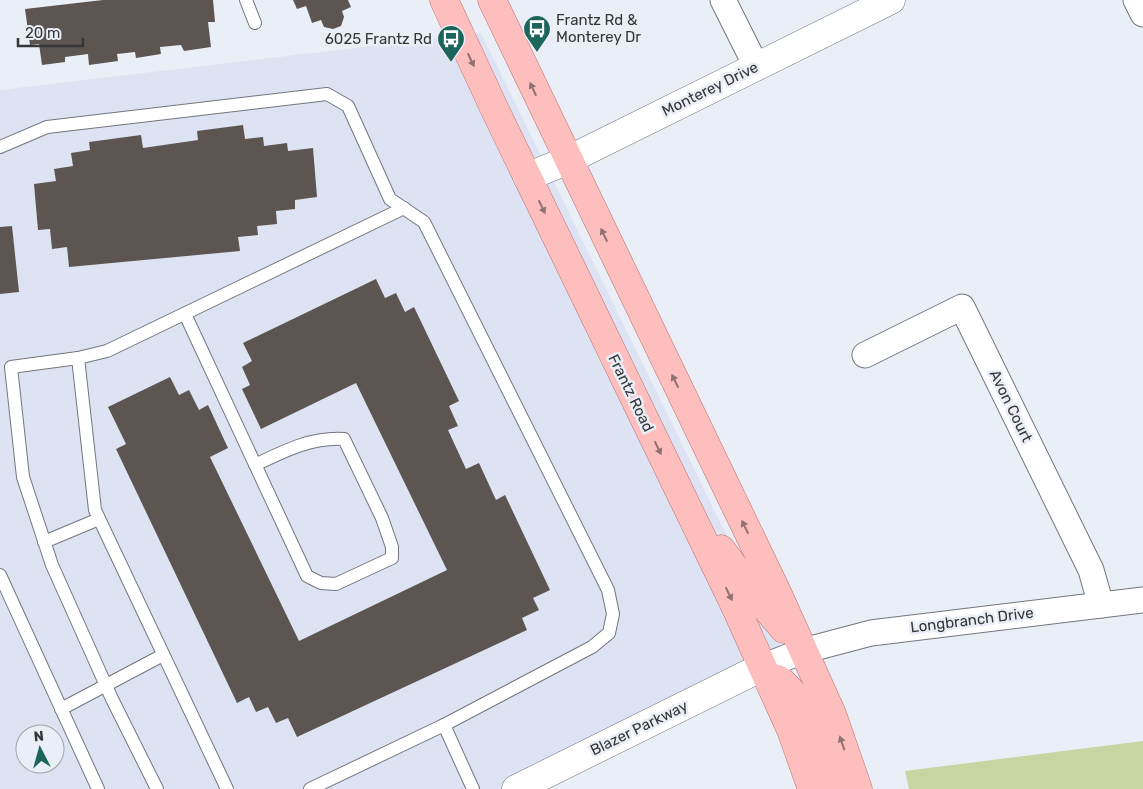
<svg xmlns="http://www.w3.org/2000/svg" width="1143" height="789" font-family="Rubik,sans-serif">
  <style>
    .built { fill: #dde3f2; fill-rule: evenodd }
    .green { fill: #c6d6a3 }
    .building { fill: #5c5551 }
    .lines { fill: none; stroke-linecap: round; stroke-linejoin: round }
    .service-casing { stroke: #73767d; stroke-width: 14 }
    .minor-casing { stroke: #73767d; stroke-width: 27 }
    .tertiary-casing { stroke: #73767d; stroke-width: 29 }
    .primary-casing { stroke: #b87272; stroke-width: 29 }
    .service { stroke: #fff; stroke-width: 12 }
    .minor { stroke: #fff; stroke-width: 25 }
    .tertiary { stroke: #fff; stroke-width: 28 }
    .primary { stroke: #febebd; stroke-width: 28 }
    .oneway { fill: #8f7374 }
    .labels { text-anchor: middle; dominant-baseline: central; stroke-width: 5; stroke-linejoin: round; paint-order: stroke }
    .poi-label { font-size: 15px; fill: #353639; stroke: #eaeef6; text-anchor: start }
    .street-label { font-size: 15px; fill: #353639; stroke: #eaeef6 }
  </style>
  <rect width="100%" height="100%" fill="#eaeef6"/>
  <path class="built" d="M481,33l311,636 -249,120h-543v-699zM25,734h30v30h-30z"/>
  <path class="green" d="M1143,741v48h-234l-4,-18z"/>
  <g class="building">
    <path d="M103,0h110l2,22h-7l3,25 -27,4 -3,-6 -21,2 1,7 -25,4 -1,-6 -18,2 1,7 -29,4 -1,-11 -23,3v5l-23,3 -3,-21 -9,1 -5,-36z"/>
    <path d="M293,0h55l3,7 -9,4 2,6 -3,9 -8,3 -9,-2 -3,-7 -9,3 -6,-17 -9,3z"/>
    <path d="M243,125l2,14 18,-2 1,9 23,-3 1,8 25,-3 4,49 -22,3v9l-19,2 1,13 -20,2 1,9 -20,2 2,14 -171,16 -2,-20 -15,2 -2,-20 -12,1 -4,-46 22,-3 -2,-12 19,-3 -2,-13 19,-3 -1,-8 52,-7 2,13 55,-8 -1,-9z"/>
    <path d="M12,226l7,66 -19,2v-67z"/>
    <path d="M376,279l9,19 11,-5 9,19 9,-5 45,94 -10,5 9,20 -10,4 18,39 13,-6 17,37 9,-5 45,95 -17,8 6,12 -17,8 5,12 -230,107 -9,-19 -12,5 -8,-16 -12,5 -7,-15 -12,6 -121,-254 10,-5 -18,-37 62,-30 9,18 10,-5 10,20 9,-5 20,43 -18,9 89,184 148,-71 -91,-187 -95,46 -19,-40 8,-4 -8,-18 10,-6 -9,-18z"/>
  </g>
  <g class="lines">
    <defs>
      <g id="service">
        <path d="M246,0l9,23"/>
        <path d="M0,147l47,-20 280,-33 21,12 42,93 34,23 184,368 5,24 -4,19 -17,14 -148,78 -134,64"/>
        <path d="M185,314l122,262 14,7 15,1 56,-26v-11l-10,-29 -38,-79c-33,-2 -60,12 -89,26"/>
        <path d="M78,358l29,-7 297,-143"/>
        <path d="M44,542l55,-23"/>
        <path d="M0,575l98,214"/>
        <path d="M61,709l102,-54"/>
        <path d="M444,725l29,64"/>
        <path d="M157,789l-45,-90 -60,-134 -29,-88 -12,-110 67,-9 17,152 132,279"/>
      </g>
      <g id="minor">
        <path d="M723,0l33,66"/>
        <path d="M1136,0l7,14"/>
        <path d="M865,355l97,-48 129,263 10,35"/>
        <path d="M762,667l41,-16 68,-18 272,-33"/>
      </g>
      <g id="tertiary">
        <path d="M527,177l41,-17 323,-160"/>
        <path d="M516,789l246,-122"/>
      </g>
      <g id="primary">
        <path d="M444,0l51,110 241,498 55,122 21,59"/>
        <path d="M492,0l284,590 56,124 26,75"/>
        <path d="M721,549l36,49 27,31"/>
        <path d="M778,679c29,21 48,77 63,110"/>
      </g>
    </defs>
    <use href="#service" class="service-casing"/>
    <use href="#minor" class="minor-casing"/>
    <use href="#tertiary" class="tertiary-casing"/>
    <use href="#primary" class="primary-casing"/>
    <use href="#service" class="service"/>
    <use href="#minor" class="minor"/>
    <use href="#tertiary" class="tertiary"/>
    <use href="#primary" class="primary"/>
  </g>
  <defs><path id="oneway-solid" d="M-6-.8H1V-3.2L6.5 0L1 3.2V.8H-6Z" transform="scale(1.25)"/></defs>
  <g class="oneway">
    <use href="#oneway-solid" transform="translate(471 60) rotate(65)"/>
    <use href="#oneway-solid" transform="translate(533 89) rotate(-115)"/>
    <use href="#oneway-solid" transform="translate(542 207) rotate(64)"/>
    <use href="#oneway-solid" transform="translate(604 235) rotate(-116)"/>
    <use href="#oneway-solid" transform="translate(675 381) rotate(-116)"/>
    <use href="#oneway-solid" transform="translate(658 448) rotate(64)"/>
    <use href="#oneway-solid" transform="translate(745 527) rotate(-116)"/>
    <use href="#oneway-solid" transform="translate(729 594) rotate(64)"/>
    <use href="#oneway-solid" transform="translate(842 743) rotate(-109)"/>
  </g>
  <defs>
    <symbol id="bus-pin" viewBox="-11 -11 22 30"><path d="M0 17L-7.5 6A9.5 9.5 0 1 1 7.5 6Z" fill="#1d655a" stroke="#eaeef6"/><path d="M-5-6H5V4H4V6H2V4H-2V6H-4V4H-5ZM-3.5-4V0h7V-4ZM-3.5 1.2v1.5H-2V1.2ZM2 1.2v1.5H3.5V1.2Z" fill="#fff"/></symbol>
  </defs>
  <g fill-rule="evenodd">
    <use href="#bus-pin" x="521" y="13" width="32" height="43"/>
    <use href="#bus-pin" x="435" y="23" width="32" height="43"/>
  </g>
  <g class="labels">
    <g class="poi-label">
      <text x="556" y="20">Frantz Rd &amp;<tspan x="556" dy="17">Monterey Dr</tspan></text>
      <text x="432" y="39" text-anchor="end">6025 Frantz Rd</text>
    </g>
    <g class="street-label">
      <text transform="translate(710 89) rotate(-26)">Monterey Drive</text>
      <text transform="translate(631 393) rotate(64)">Frantz Road</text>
      <text transform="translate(1011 406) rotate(64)">Avon Court</text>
      <text transform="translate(972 620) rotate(-7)">Longbranch Drive</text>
      <text transform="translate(639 728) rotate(-26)">Blazer Parkway</text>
    </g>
  </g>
  <g transform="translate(40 749) rotate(354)"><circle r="24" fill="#eaeef6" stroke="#a2a4aa"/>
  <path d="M0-4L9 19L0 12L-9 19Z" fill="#1d655a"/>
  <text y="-8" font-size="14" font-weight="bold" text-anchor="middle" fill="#353639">N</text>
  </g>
  <path d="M18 38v8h65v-8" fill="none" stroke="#353639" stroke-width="2.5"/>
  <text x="25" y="38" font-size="15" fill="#353639" stroke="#eaeef6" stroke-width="4" paint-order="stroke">20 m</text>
</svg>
